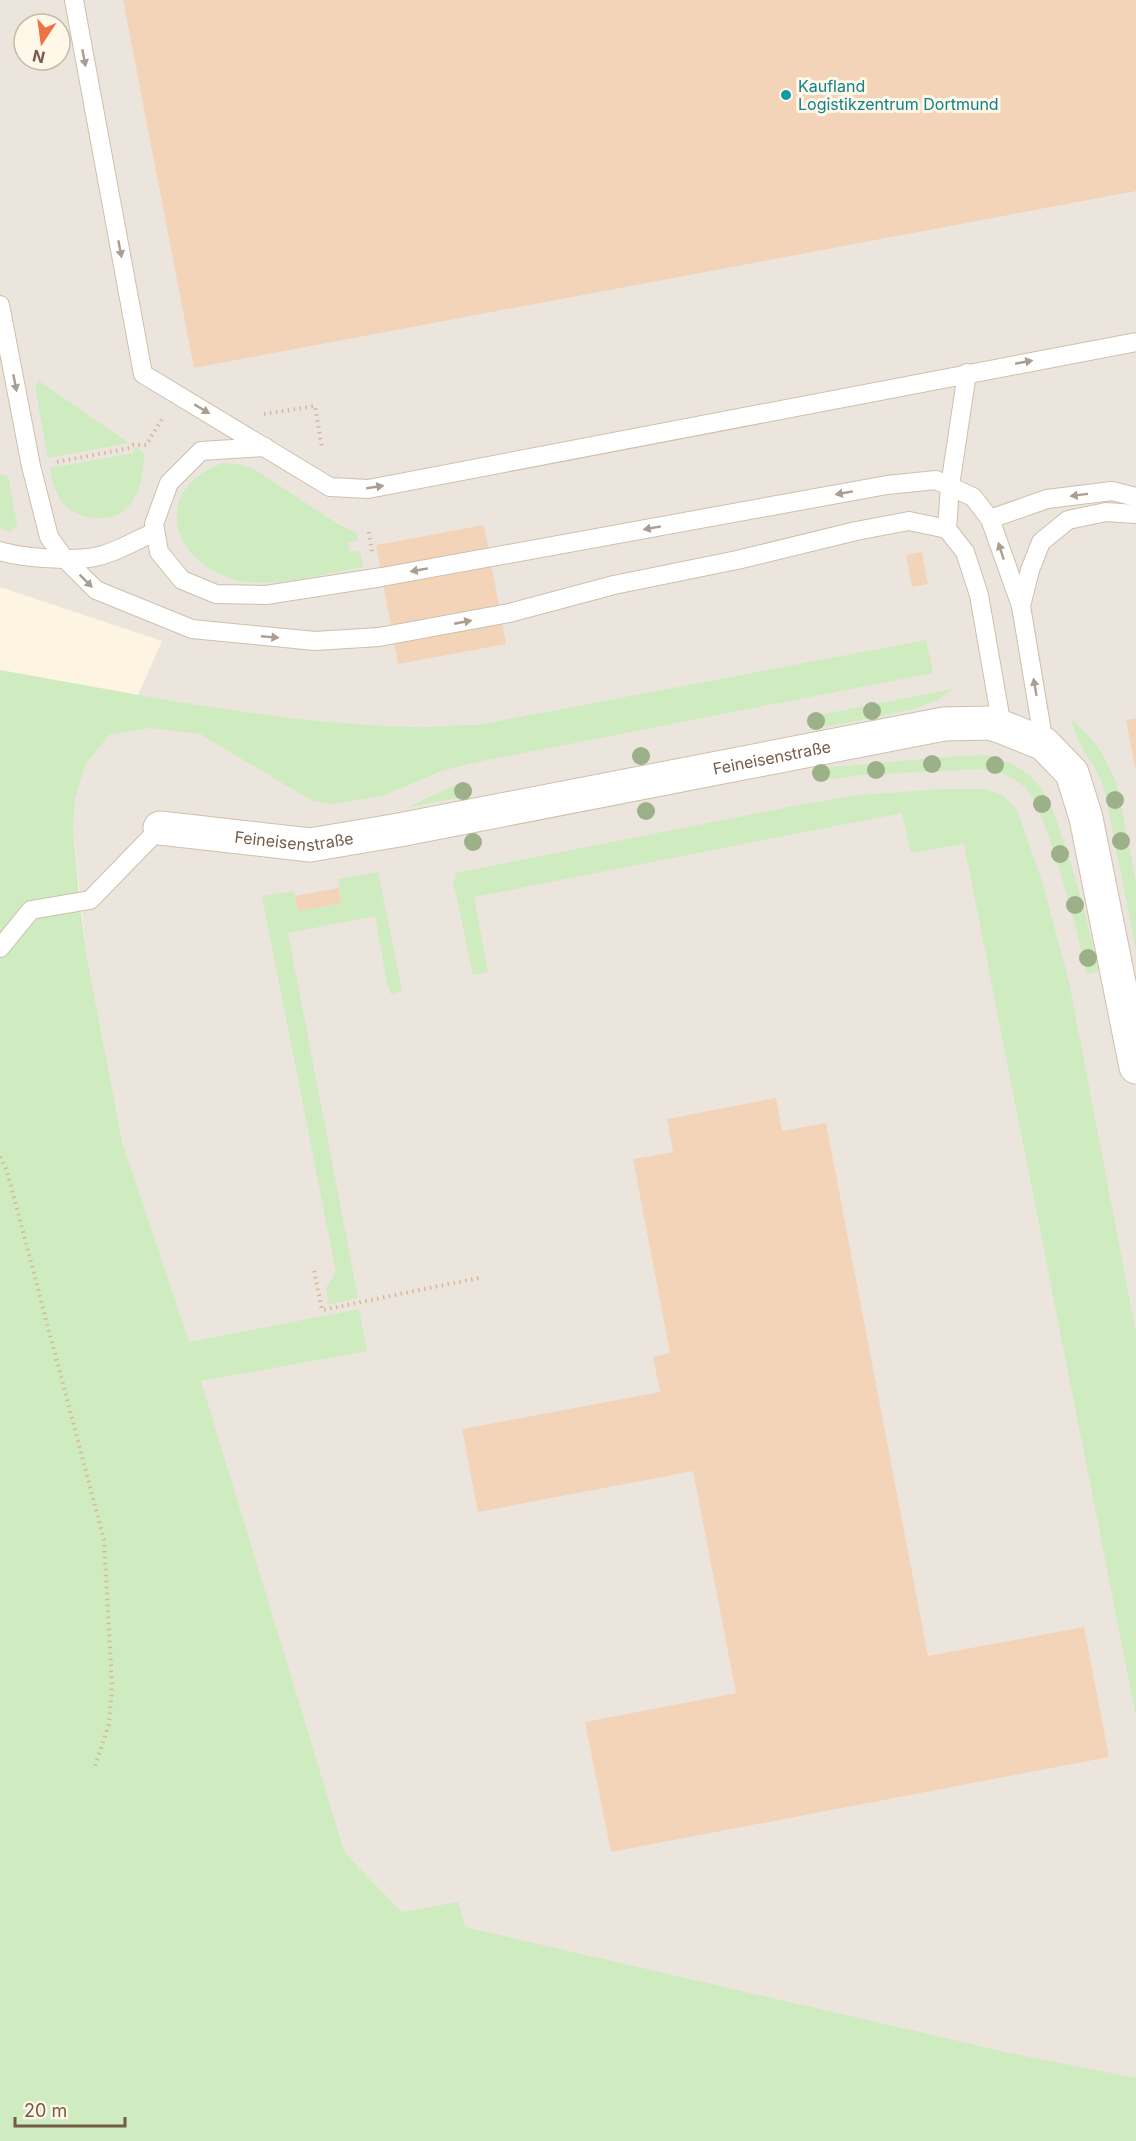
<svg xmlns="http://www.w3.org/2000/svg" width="1136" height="2141" font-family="Inter,sans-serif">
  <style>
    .industrial { fill: #ece5dd; fill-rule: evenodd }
    .green { fill: #cfebc0 }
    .building { fill: #f3d4b9 }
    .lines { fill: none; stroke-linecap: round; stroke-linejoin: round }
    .service-casing { stroke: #d0bfac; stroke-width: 20 }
    .minor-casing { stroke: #d0bfac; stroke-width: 35 }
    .path { stroke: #d8b79c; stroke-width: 4; stroke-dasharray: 1.5 4.5; stroke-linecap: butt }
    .service { stroke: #fff; stroke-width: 18 }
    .minor { stroke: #fff; stroke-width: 33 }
    .tree { fill: #9cb189 }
    .oneway { fill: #ac9d91 }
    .culture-dot { fill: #0f9aa8; stroke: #fff8e9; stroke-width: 2 }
    .labels { text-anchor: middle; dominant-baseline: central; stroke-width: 6; stroke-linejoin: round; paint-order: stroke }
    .culture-label { font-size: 16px; fill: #0d838f; stroke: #fff8e9; text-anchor: start }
    .street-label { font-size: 16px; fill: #755b48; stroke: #fff8e9 }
  </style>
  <rect width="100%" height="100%" fill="#fdf4e2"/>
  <path class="industrial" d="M0,0h1136v2117l-734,-205 -57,-59 -126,-411 -96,-297 -36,-187 -14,-129 2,-30 10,-33 24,-31 22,-24 31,-70 -162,-54zM24,24h36v36h-36z"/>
  <g class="green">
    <path d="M39,381l90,62 -81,15 -13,-71z"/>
    <path d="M136,447l9,7c-3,19 -4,42 -20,56 -5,5 -13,7 -21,8 -35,2 -49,-18 -54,-50l83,-15z"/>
    <path d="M223,463l15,1 16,5 87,57 15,6 2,8 -10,2 2,10 10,-1 3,16c-36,6 -87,21 -122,14 -70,-15 -93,-91 -18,-118z"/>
    <path d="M0,474l8,2 9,49 -7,7 -10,-4z"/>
    <path d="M926,640l7,33 -451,88 -41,10 -55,24 -53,9 -21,-3 -112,-67 -49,-6 -42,7 -24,31 -10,33 -2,30 7,76 7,53 36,187 66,197 170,-33 8,42 -166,30 144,472 57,59 56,-10 7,25 545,126 126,25v63h-1136v-1471c136,24 272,53 410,57 22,1 45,-2 68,-2z"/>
    <path d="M953,689l-17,12 -22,8 -103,21 -3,-13z"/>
    <path d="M1070,717l18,18 12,15 16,31 20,101v68l-30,-153 -5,-18 -22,-37z"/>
    <path d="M987,755c19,5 34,12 48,26 16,17 22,40 29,62 14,42 25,85 35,128l-12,3c-11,-46 -22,-90 -37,-134 -7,-18 -12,-40 -26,-53 -12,-12 -26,-15 -42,-18l-119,6 -40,5 -2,-12 137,-12z"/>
    <path d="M470,783l2,12 -66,13 47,-22z"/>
    <path d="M943,789h41l19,6 14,15 26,74 26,98 67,351v383l-172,-872 -53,9 -9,-40 -428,84 14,75 -15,3 -20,-95 3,-1 -1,-6 350,-69 53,-9z"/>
    <path d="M378,872l24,119 -11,3 -4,-11 -12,-67 -87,17 70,365 -29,7 -3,-17 10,-16 -74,-376 32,-5 4,20 44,-8 -4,-24z"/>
  </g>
  <g class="building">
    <path d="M123,0h1013v191l-942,177z"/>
    <path d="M484,525l22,119 -108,20 -22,-119z"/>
    <path d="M922,552l6,32 -16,3 -6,-32z"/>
    <path d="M1136,718v49h-1l-9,-47z"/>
    <path d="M339,888l3,15 -44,8 -3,-15z"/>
    <path d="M776,1098l6,33 44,-8 102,533 156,-29 25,130 -498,95 -26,-130 151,-29 -43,-222 -215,41 -16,-83 198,-37 -7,-35 17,-4 -37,-194 40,-7 -6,-33z"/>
  </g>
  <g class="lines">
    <defs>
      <g id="service">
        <path d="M74,0l69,374 187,113 38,2 768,-147"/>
        <path d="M0,305l31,161 18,71 15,21 32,32 96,39 123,12 64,-4 130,-24 105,-28 123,-25 119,-29 53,-10 38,8 18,23 14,43 23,132"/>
        <path d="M265,447l-64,4 -32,32 -15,41 5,28 23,28 34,14 50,1 116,-18 505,-92 49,-5 37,17 17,22 31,87"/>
        <path d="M990,519l57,-20 65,-8 24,6"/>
        <path d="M947,529l3,-43 17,-113"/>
        <path d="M0,551c22,7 76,11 99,5 18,-4 39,-17 56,-24"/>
        <path d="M1044,744l-23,-138 9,-36 11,-28 27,-22 38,-8 30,2"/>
        <path d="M0,948l31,-38 59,-10 70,-72"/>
      </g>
      <g id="minor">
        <path id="s1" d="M160,828l150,17 89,-15 545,-106 45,-1 13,4 42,17 28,29 14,45 50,249"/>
      </g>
    </defs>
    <use href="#service" class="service-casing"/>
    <use href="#minor" class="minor-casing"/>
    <g class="path">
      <path d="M264,414l51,-8 7,42"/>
      <path d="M57,462l73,-14 3,-3h13l16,-26"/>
      <path d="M369,532l3,20"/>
      <path d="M0,1157l7,14 97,369 8,145 -3,39 -15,45"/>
      <path d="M314,1271l8,39 161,-33"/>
    </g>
    <use href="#service" class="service"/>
    <use href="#minor" class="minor"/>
  </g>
  <g class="tree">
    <circle cx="872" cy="711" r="9"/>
    <circle cx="816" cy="721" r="9"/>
    <circle cx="641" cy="756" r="9"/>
    <circle cx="932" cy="764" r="9"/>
    <circle cx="995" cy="765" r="9"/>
    <circle cx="876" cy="770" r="9"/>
    <circle cx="821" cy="773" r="9"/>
    <circle cx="463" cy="791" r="9"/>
    <circle cx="1115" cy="800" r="9"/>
    <circle cx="1042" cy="804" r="9"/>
    <circle cx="646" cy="811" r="9"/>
    <circle cx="1121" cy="841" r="9"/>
    <circle cx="473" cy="842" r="9"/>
    <circle cx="1060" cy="854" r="9"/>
    <circle cx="1075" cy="905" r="9"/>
    <circle cx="1088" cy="958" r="9"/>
  </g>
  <defs><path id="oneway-solid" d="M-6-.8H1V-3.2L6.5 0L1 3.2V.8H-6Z" transform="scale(1.5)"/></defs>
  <g class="oneway">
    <use href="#oneway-solid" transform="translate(84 58) rotate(79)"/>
    <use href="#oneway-solid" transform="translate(120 249) rotate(79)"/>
    <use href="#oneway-solid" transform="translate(1024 362) rotate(-11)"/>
    <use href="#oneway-solid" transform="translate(15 383) rotate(79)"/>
    <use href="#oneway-solid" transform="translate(202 409) rotate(31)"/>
    <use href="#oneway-solid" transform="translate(375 487) rotate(-9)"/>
    <use href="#oneway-solid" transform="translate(844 493) rotate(170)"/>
    <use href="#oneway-solid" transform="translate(1079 495) rotate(173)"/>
    <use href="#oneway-solid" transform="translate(652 528) rotate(170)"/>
    <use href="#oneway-solid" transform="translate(1001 551) rotate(-108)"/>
    <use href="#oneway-solid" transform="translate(419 570) rotate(170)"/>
    <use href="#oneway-solid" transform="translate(86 581) rotate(45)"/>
    <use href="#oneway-solid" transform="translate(463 622) rotate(-11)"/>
    <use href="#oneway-solid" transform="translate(270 637) rotate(5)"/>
    <use href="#oneway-solid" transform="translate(1035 687) rotate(-100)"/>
  </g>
  <circle class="culture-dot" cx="786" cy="95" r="6"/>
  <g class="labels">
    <g class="culture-label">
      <text x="798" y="86">Kaufland<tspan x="798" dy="18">Logistikzentrum Dortmund</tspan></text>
    </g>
    <g class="street-label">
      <text stroke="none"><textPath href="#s1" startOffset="621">Feineisenstraße</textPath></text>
      <text stroke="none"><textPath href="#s1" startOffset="135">Feineisenstraße</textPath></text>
    </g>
  </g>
  <g transform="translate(42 42) rotate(193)"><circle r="28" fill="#fff8e9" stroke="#c8b9a9" stroke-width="1.5"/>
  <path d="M0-4.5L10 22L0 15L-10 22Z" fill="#eb7444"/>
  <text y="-9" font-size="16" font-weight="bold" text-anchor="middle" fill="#755b48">N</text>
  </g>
  <path d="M15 2117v9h110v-9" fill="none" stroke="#755b48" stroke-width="3"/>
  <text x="24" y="2117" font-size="18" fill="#755b48" stroke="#fff8e9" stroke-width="4.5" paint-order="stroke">20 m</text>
</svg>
